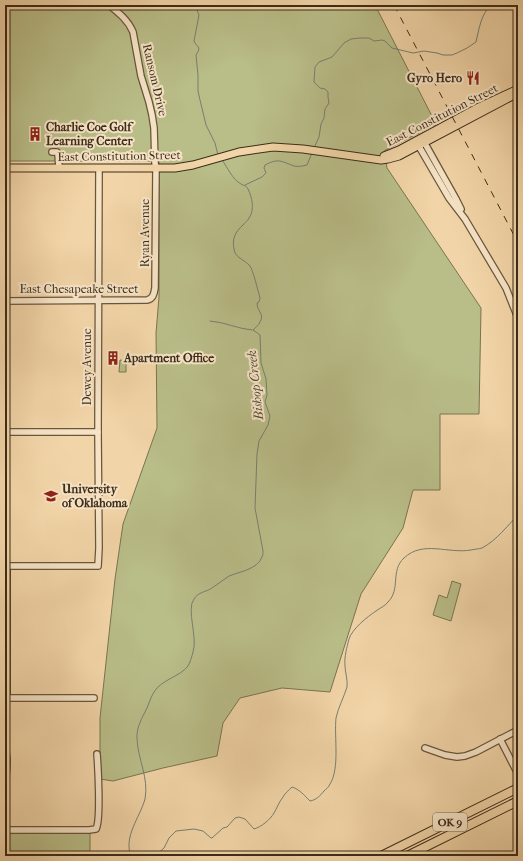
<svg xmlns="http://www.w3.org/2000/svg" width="523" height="861" font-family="'IM FELL French Canon',serif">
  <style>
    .green { fill: #b9bd88; stroke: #7a7450 }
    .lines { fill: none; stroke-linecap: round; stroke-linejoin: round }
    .stream { stroke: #767f72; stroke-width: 1 }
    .minor-casing { stroke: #69563c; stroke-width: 8 }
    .major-casing { stroke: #3c2c19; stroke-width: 9 }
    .highway-casing { stroke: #3c2c19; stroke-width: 10 }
    .minor { stroke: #f6e3c6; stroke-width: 5.5 }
    .major { stroke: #f1d4a7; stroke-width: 7 }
    .highway { stroke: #f1d4a7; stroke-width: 8 }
    .rail { stroke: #3c2c19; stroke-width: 1; stroke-dasharray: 7 7; stroke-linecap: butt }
    .labels { text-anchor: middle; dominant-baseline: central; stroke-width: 4; stroke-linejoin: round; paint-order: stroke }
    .shield { fill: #f6e3c6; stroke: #74634d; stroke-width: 1 }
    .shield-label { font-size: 11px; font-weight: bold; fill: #3c2c19 }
    .poi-label { font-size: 12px; font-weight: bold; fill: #3c2c19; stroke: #f6e3c6; text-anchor: start }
    .street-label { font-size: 12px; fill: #3c2c19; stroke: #f6e3c6 }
    .water-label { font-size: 13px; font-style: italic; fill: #544f3e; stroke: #f6e3c6 }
  </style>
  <rect width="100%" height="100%" fill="#f1d4a7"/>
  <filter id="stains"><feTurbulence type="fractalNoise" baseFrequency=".005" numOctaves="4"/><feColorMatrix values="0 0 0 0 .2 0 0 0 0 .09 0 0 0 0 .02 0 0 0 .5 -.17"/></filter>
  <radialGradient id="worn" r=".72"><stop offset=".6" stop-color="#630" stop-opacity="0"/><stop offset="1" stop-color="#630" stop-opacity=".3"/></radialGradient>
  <g class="green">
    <path d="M5,5h370l61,119 -52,27 3,17 94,140 -2,106h-39v76h-27l-10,38 -42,66 -31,98 -48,-4 -42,10 -17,25 -6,33 -54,12 -50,13 -13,-2v-61l15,-139 8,-55 34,-96 -1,-95 3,-36v-136h-154z"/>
    <path d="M120,360l6,1v11h-7z"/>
    <path d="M452,581l9,3 -10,37 -18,-6 6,-20 8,3z"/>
    <path d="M90,831v25h-85v-24z"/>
  </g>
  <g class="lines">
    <g class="stream">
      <path d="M195,5l4,10 -5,26 1,2 4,5 -1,4 -1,1 -1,2 2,20v16l2,9 6,25 9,18 3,12"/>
      <path d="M314,148l5,-11 2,-13 3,-6 1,-9 4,-6 -1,-6v-5l-3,-3 -5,-1 -6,-6 1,-15 4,-5 13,-5 12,-14 7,-4 9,-1h9l5,3 8,-1 3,1 7,7 21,5 11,-2 13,2 6,2h9l5,-2 10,-5 9,-6c3,-13 5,-28 15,-37"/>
      <path d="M245,185l17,-8 4,-4 -2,-5 1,-3c13,-7 16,-4 29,1 4,1 9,0 13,-1l5,-12"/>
      <path d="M210,321c15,1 28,8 42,9"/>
      <path d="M131,856c-8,-19 9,-39 14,-57 4,-21 -7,-39 -8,-60 -1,-11 5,-21 10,-31 2,-5 4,-11 7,-16 7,-12 27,-16 34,-26 2,-3 4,-10 5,-14 5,-14 -7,-43 1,-53 4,-7 12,-7 18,-11 6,-4 11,-8 17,-12 10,-4 29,-7 33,-19 1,-1 1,-4 1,-6l-8,-43 2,-54 2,-13 9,-16 2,-9 -5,-14 2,-7 -1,-16 -5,-16 -1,-28 -7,-5c2,-2 6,-5 7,-8 5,-8 -3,-10 -3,-19l2,-1 1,-4c-2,-7 -7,-28 -10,-32 -6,-7 -15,-8 -16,-17 -2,-10 1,-17 9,-24 2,-3 5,-4 6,-7 6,-8 3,-21 -1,-29 -2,-4 -4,-3 -7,-5 -9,-5 -13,-16 -19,-24"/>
      <path d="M153,856l4,-2 7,-6 5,-10 7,-7 18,-2 9,2 8,7h1l11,-10 4,-1 8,-9 4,-1 6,2 9,10c7,-2 16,-9 20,-16 3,-5 5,-11 9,-16 2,-4 6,-7 9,-10 7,2 12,8 18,14 6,-1 10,-5 14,-10 2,-2 5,-4 6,-7 10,-16 4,-47 6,-66 2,-10 8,-21 11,-31 1,-7 -2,-15 -2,-21 -1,-9 2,-19 4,-27 3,-10 18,-22 27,-28 4,-3 9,-5 12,-9 13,-13 2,-31 16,-44 19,-18 44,-4 67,-8 4,-1 8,-1 11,-2 15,-8 25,-22 36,-33"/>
    </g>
    <defs>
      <g id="minor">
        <path d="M423,140l33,59 5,10"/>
        <path d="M417,143l32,55 16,21 41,69 12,30"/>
        <path d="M52,152h5l1,2 1,14"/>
        <path d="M5,301l142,-1c6,-1 7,-6 8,-12l1,-120 -1,-5 -1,-35 -2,-13 -3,-13 -8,-26 -8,-44c-5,-12 -14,-19 -24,-27"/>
        <path d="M5,432h93"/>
        <path d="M5,566h93l1,-18 -1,-116 1,-264"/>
        <path d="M5,698h89"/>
        <path d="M7,698v-132"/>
        <path d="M500,739l18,35"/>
        <path d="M425,748l20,7 12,2 8,-1 11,-4 42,-22"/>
        <path d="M5,750c4,8 1,19 1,28 -1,17 0,35 0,52"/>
        <path d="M5,830h84l7,-1c5,-9 2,-62 1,-75"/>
      </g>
      <g id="major">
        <path d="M384,156l15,-6 78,-42 41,-19"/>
        <path d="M5,168h170l18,-3 46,-13 34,-5 30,2 78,11 7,-1 11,-3 119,-63"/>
      </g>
      <g id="highway">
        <path d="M381,856l137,-68"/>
        <path d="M407,856l111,-55"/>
      </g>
    </defs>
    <use href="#minor" class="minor-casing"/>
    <use href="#major" class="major-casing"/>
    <use href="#highway" class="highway-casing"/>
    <use href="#minor" class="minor"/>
    <use href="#major" class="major"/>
    <use href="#highway" class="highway"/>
    <path class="rail" d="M394,5l124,238"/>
  </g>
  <defs>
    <symbol id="restaurant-bare" viewBox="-9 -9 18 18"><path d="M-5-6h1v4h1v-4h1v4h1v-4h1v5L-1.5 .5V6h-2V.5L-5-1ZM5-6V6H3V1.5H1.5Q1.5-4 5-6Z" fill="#8f2418" stroke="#f6e3c6" stroke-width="2.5" paint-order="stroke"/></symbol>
    <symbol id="building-bare" viewBox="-9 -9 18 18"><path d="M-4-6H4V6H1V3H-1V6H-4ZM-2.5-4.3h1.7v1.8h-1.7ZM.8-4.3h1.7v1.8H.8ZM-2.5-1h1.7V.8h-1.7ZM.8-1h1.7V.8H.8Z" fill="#8f2418" stroke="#f6e3c6" stroke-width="2.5" paint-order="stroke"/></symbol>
    <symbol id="university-bare" viewBox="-9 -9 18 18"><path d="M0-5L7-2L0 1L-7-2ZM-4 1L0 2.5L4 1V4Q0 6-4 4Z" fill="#8f2418" stroke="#f6e3c6" stroke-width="2.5" paint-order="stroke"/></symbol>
  </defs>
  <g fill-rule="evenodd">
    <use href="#restaurant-bare" x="463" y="68" width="20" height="20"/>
    <use href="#building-bare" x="25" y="124" width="20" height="20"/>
    <use href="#building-bare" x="103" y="348" width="20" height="20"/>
    <use href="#university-bare" x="41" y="486" width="20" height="20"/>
  </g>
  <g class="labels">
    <rect class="shield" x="433" y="813" width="34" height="18" rx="3"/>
    <g class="shield-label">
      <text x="450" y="822">OK 9</text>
    </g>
    <g class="poi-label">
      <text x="462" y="78" text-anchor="end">Gyro Hero</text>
      <text x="46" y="127">Charlie Coe Golf<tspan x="46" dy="14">Learning Center</tspan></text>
      <text x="124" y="358">Apartment Office</text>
      <text x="62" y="489">University<tspan x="62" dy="14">of Oklahoma</tspan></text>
    </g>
    <g class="street-label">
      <text transform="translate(155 80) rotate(77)">Ransom Drive</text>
      <text transform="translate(442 115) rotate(-27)">East Constitution Street</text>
      <text transform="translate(119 156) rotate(-1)">East Constitution Street</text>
      <text transform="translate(145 233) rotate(-90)">Ryan Avenue</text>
      <text x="79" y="289">East Chesapeake Street</text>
      <text transform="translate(87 367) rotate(-90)">Dewey Avenue</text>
    </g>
    <g class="water-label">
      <text transform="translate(255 385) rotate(-96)">Bishop Creek</text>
    </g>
  </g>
  <rect width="523" height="861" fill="none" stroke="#f1d4a7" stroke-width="20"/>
  <rect x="6" y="6" width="511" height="849" fill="none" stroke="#3c2c19" stroke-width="2"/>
  <rect x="10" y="10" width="503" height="841" fill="none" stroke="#3c2c19"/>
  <rect width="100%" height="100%" filter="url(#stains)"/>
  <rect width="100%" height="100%" fill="url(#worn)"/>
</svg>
